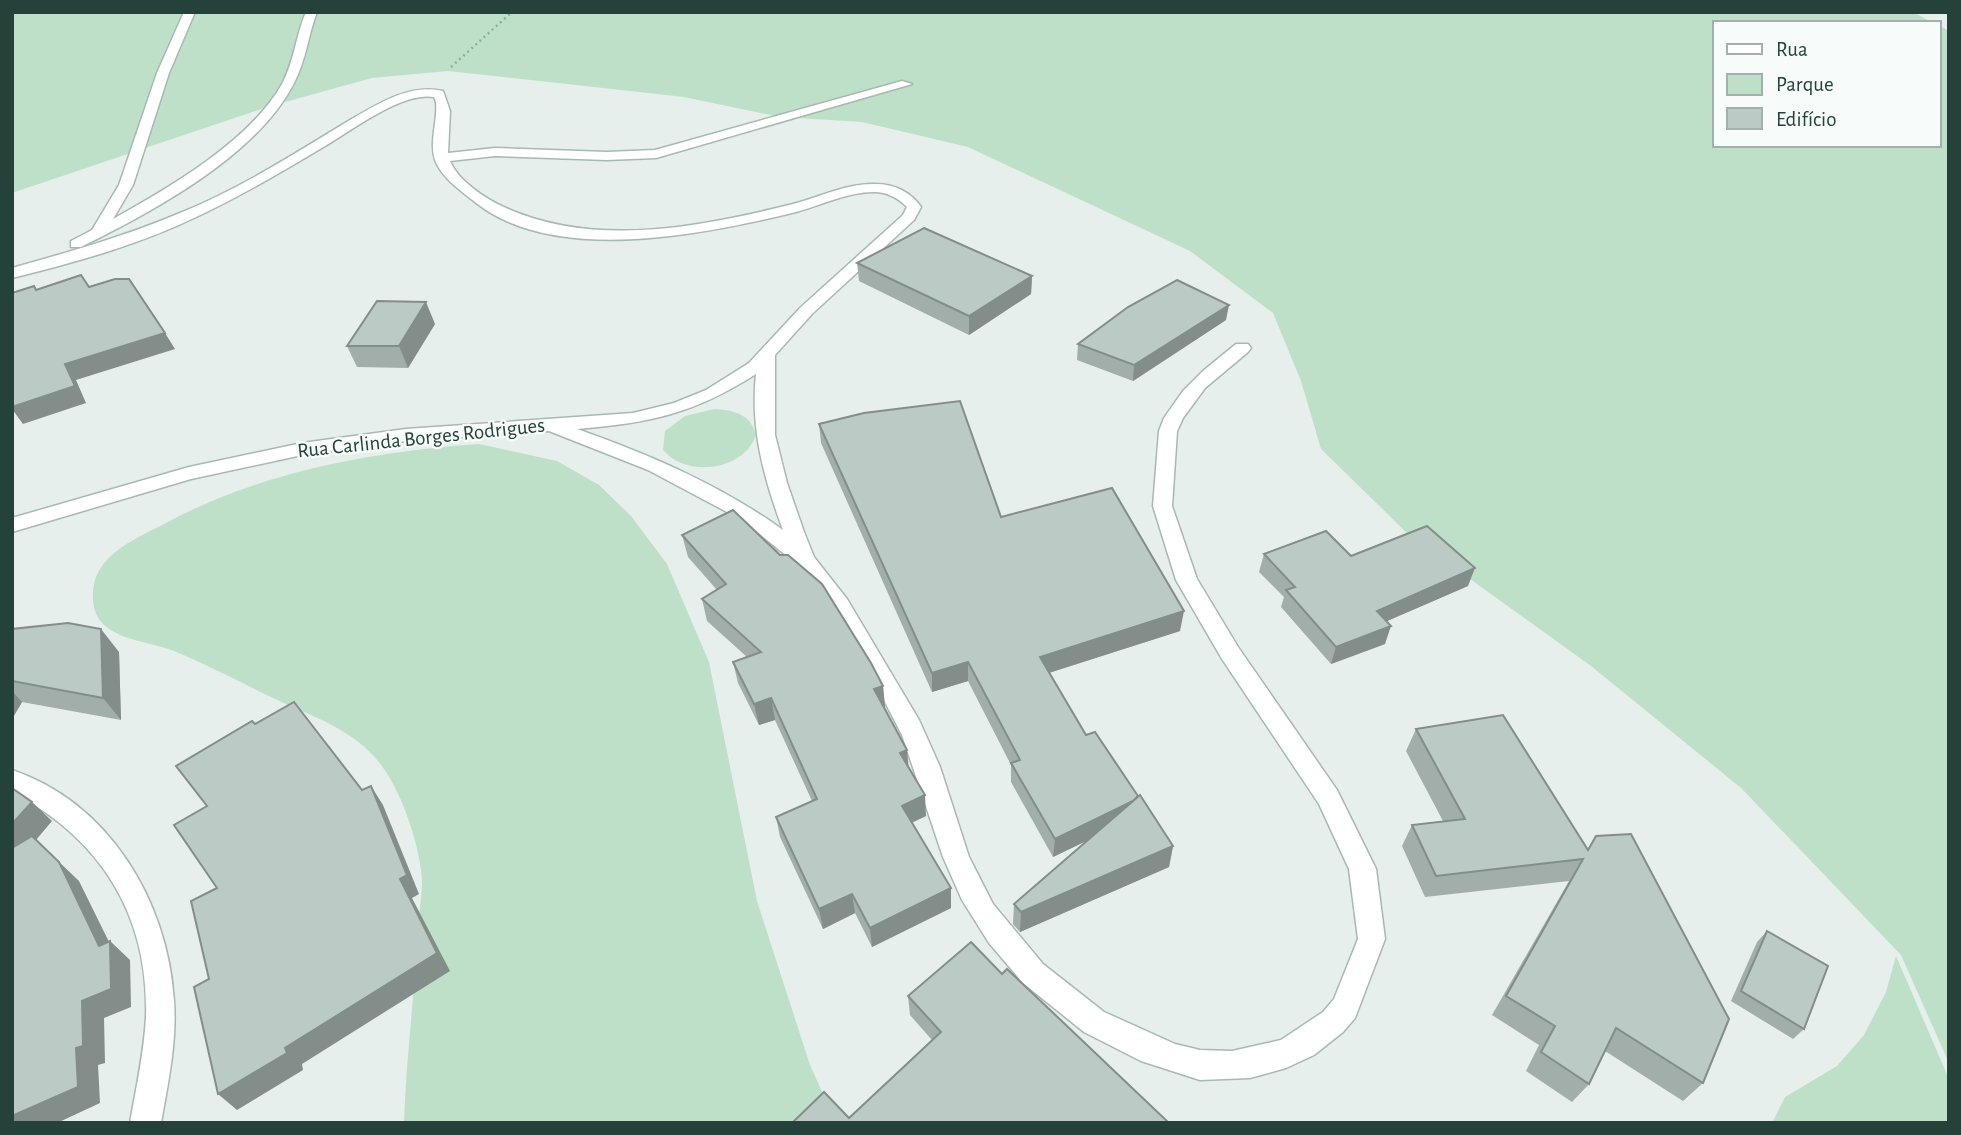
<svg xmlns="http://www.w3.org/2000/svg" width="1961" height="1135" font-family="'Alegreya Sans',sans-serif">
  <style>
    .green { fill: #bfe0c8 }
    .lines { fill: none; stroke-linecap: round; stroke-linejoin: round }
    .street-casing { stroke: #a8b8b2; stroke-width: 3 }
    .path { stroke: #86b3a5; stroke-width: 2.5; stroke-dasharray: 2 3.5; stroke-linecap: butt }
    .street { fill: #fff; fill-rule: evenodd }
    .wall { fill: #a1aea9 }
    .shaded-wall { fill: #838d89 }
    .building { fill: #bbcac4; stroke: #838d89; stroke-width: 2 }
    .labels { text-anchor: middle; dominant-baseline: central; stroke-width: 5; stroke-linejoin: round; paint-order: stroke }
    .street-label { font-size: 21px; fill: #24423a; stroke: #f7fbf9 }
  </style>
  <rect width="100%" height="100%" fill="#e6efeb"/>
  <g class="green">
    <path d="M12,12h1901l20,11h-219v122h224v-120l11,6v1032l-48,-108 -160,-167 -150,-122 -182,-131 -88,-86 -20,-68 -28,-68 -83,-62 -222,-104 -106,-25 -82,-5 -96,-20 -236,-26 -76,7 -105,29 -255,86z"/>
    <path d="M714,409c19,1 37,5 42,26 -12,36 -70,43 -93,15l2,-19 20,-15z"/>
    <path d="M479,444l78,17 42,24 32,31 36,48 42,98 48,239 53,164 26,58h-432c2,-66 11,-130 14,-196 1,-18 6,-39 3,-57 -4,-31 -18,-72 -35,-98 -27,-42 -71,-54 -113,-74 -33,-16 -65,-33 -99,-47 -23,-9 -52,-10 -70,-26 -7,-7 -11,-16 -11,-26 -3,-41 38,-58 69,-74 97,-53 208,-73 317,-81z"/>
    <path d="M1896,956l53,123v44h-177l13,-26 52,-31 27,-31 22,-43z"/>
  </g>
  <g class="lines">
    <defs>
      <g id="street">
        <path d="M184,12h11l-26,61 -36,112 -20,34c56,-31 137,-78 169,-135 12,-22 14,-49 24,-72h11c-9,23 -11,49 -23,71 -37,73 -142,129 -213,164h-10v-6l21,-11 27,-45 38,-112z"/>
        <path d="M902,81l10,3 -256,74 -49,2 -112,-4 -45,5c8,20 37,39 56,47 90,40 195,19 287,-4 27,-7 54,-21 83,-20 18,0 35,8 45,23l-7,13 -102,94 -37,41v80l12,48 17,49 10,25 33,42 72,121 21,47 29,90 24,47 50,60 61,48 71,32 25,6 32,1 49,-11 42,-28 11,-13 24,-60 -9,-70 -30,-65 -97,-145 -46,-79 -23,-74 6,-75 5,-13 19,-27 20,-20 33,-27h12l3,4 -3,4 -43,36 -22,30 -6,13 -5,75 25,73 41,68 99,143 39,79 9,70 -30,79 -12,14 -29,23 -28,13 -36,10 -50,2 -59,-19 -57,-29 -61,-49 -34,-40 -27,-43 -19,-43 -41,-122 -27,-52 -56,-92 -22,-27 -55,-44 -94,-50 -99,-39 -143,10 -104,14 -111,24 -179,53v-14l177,-51 113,-24 104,-14 227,-16 41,-10 32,-13 43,-27 51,-55 103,-93 4,-8c-9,-9 -20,-15 -33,-15 -27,0 -52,13 -78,20 -90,22 -242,54 -321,-10 -15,-12 -33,-24 -40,-42 -6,-18 3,-40 1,-58l-2,-5c-31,-6 -82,33 -109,49 -43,26 -86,51 -131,72 -56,27 -121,45 -182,60v-10c57,-16 114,-32 168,-55 58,-23 112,-58 165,-90 30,-17 63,-40 98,-32l7,20 -2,42 47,-5 112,4 48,-2zM756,374c-6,54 8,105 27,156 -64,-46 -133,-75 -206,-101 73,-6 116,-15 179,-55z"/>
        <path d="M12,770c97,33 156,131 162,231 3,41 -6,82 -13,122h-31c6,-35 14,-70 16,-106 3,-102 -45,-178 -134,-225z"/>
      </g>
    </defs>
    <use href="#street" class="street-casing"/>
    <path class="path" d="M451,67l61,-55"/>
    <use href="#street" class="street"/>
  </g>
  <g class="wall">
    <path d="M857,263l175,13 -1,18 -62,41 -110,-54z"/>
    <path d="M1226,320l-93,61 -56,-21 1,-16z"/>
    <path d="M435,324l-27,44 -51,-1 -10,-21z"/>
    <path d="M819,424l182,93 179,114 -131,42 37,62 52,61 35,50 -4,21 -149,65 -7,-8 1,-20 72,-63 -33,16 -42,-75v-17l-43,-84 -36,11 -111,-249z"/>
    <path d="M682,535l201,151 2,21 24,60 17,49 -14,7 39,85 -79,39 -17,-34 -32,16 -43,-92 -4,-20 36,-16 -37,-81 -16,5 -21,-42 -5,-21 14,-5 -40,-36 -5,-22 15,-9 -29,-33z"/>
    <path d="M1264,554l87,2 117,30 -81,35 -2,23 -54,20 -50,-57 3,-10 -25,-25z"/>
    <path d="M12,629l107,23 2,68 -99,-18 -10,17z"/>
    <path d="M1416,729l172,120 8,-13 107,247 -20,18 -78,-50 -16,33 -17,18 -46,-31 13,-26 -47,-30 77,-134 -144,16 -23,-51 10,-21 31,-4 -37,-70z"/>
    <path d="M1767,931l37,98 -11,10 -62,-38 26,-59z"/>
    <path d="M1002,974l-153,144 83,-78 -22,-25 -2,-19z"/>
  </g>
  <g class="shaded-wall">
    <path d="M1032,276l-1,18 -62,41v-19z"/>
    <path d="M426,302l9,22 -27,44 -9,-22z"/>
    <path d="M1229,305l-3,15 -93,61 1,-16z"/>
    <path d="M165,333l10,16 -99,31 10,23 -63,21 -11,-15v-2l53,-43z"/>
    <path d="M1475,568l-7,18 -97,42 6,-17z"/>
    <path d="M1184,611l-4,20 -141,45 1,-19z"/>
    <path d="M1391,626l-6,18 -54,20 5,-17z"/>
    <path d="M101,629l18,23 2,68 -18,-22z"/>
    <path d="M968,662v19l-36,11v-19z"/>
    <path d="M883,686l2,21 -11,-18z"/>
    <path d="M12,691l10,11 -10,17z"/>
    <path d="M771,698l4,22 -16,5 -5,-21z"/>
    <path d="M907,750l2,21 -9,-18z"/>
    <path d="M371,786l12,19 36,89 -7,4 38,73 -148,93 1,6 -66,40 -19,-16 67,-46z"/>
    <path d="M925,795l1,21 -23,10 -1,-20z"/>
    <path d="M1139,798l-3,19 -83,40 2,-18z"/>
    <path d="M32,802l20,19 -16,19 43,41 31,63v-3l20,19 1,47 -27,11 1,45 -7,2 2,38 -43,20h-45v-299z"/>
    <path d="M1173,846l-4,21 -149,65 1,-20z"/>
    <path d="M951,888v20l-79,39 -2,-19z"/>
    <path d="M852,894l3,19 -32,16 -4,-20z"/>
  </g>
  <g class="building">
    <path d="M924,228l108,48 -63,40 -112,-53z"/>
    <path d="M81,275l8,12 26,-8h14l36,54 -100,31 10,22 -63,21v-114l22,-7 2,4z"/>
    <path d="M1177,280l52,25 -95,60 -56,-21 50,-37z"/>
    <path d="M377,301l49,1 -27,44h-52z"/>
    <path d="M960,401l41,116 111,-29 72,123 -144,46 46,78 9,-3 43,64 -5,5 -78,38 -44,-76 9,-3 -52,-98 -36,11 -113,-249 45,-11z"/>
    <path d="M733,510l47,45h8l34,29 49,79 12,23 -9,3 33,61 -7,3 25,42 -23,11 49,82 -81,40 -18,-34 -33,15 -43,-92 41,-18 -46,-101 -17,6 -21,-42 28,-10 -59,-53 24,-15 -44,-49z"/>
    <path d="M1427,526l48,42 -98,43 14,15 -55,21 -50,-57 9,-3 -31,-33 62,-23 25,25z"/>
    <path d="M68,623l33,6 2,69 -91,-17v-52z"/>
    <path d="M294,702l68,88 9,-4 36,89 -7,4 37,74 -152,95 2,5 -69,41 -24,-107 15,-8 -18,-78 26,-13 -43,-63 33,-19 -31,-40 76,-45 3,3z"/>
    <path d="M1503,715l85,135 8,-14 35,-2 98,185 -26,64 -87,-55 -27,56 -48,-32 14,-26 -49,-30 77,-137 -147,17 -24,-51 53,-6 -49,-90z"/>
    <path d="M12,788l20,14 -20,22z"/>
    <path d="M1140,795l33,51 -152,66 -7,-8z"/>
    <path d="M32,836l27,26 40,84 11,-5 1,48 -29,12 1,45 -7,2 2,39 -66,29v-268z"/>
    <path d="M1767,931l61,35 -24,63 -63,-38z"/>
    <path d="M971,942l31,32 5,-5 162,154h-377l32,-31 25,26 92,-86 -33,-36z"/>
  </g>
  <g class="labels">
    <g class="street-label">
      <text transform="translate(421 438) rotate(-6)">Rua Carlinda Borges Rodrigues</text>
    </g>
  </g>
  <rect width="1961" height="1135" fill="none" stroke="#24423a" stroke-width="28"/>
  <rect x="1713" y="21" width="228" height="126" fill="#f7fbf9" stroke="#a3b1ad" stroke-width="2"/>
  <rect x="1727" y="44" width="35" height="10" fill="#ffffff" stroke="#a3b1ad" stroke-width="2"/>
  <text x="1776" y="56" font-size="21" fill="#24423a">Rua</text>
  <rect x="1727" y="74" width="35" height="21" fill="#bfe0c8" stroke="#a3b1ad" stroke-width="2"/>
  <text x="1776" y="91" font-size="21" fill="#24423a">Parque</text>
  <rect x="1727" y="108" width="35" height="21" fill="#bbcac4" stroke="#a3b1ad" stroke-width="2"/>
  <text x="1776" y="126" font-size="21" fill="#24423a">Edifício</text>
</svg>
